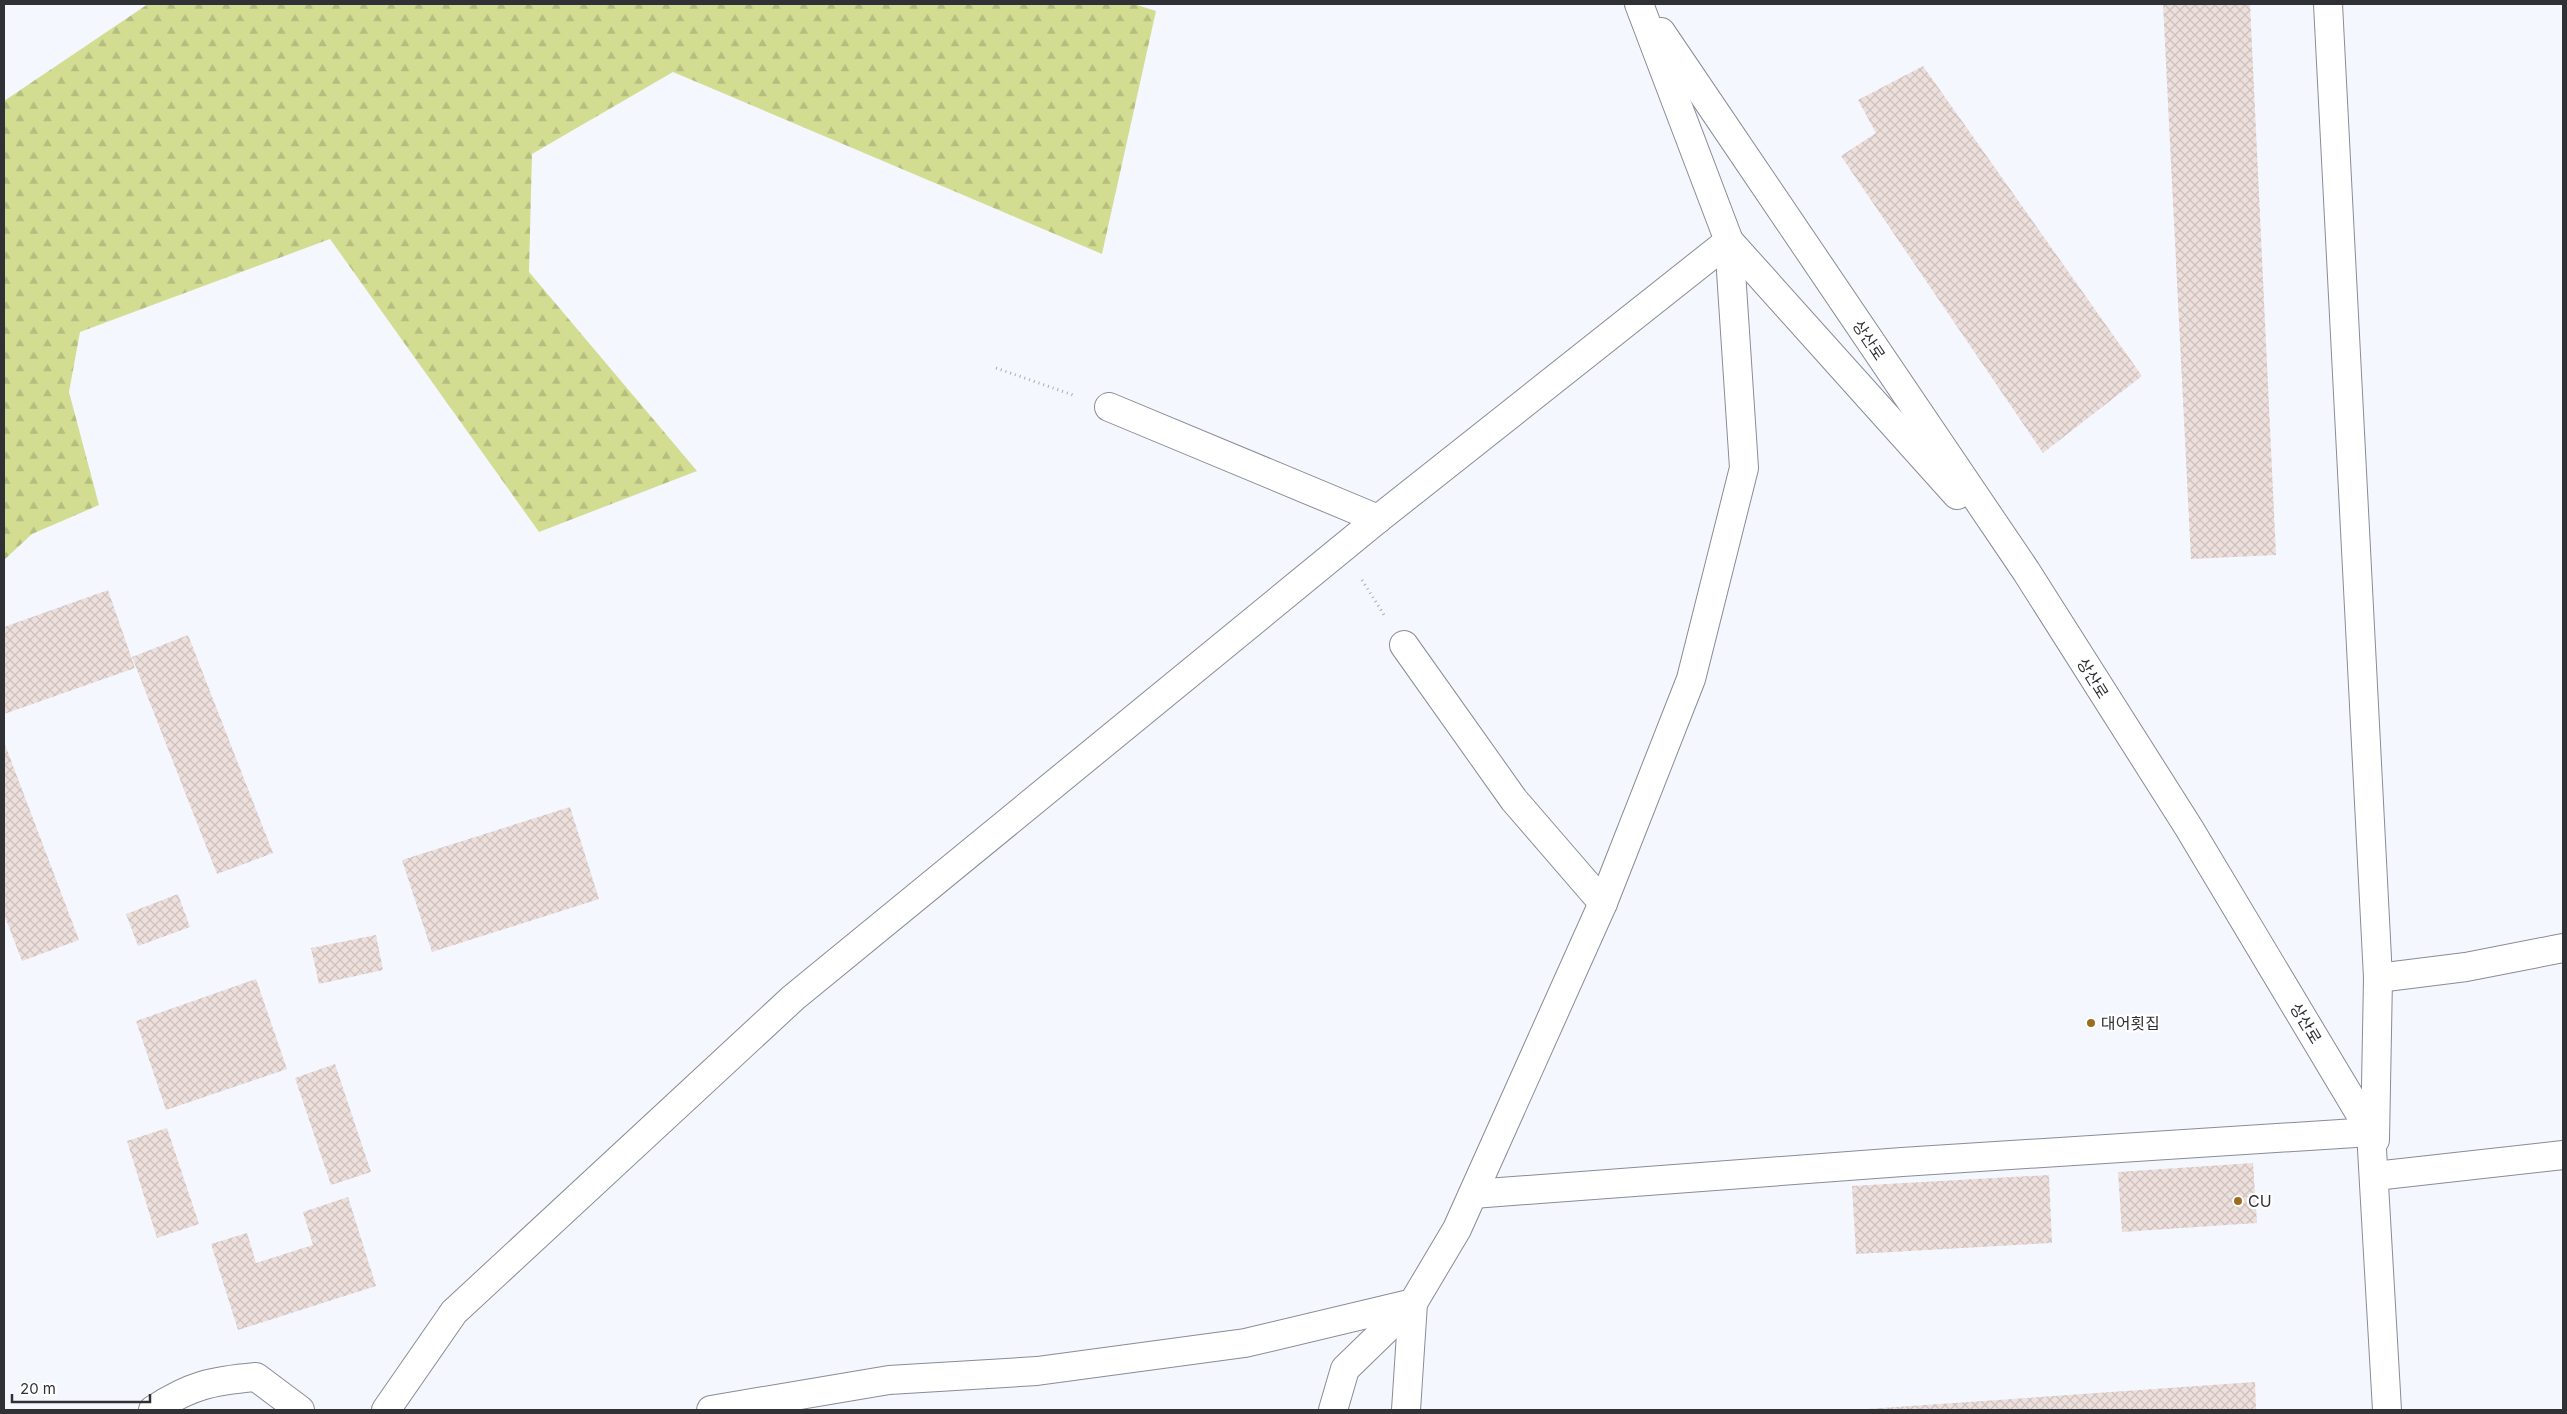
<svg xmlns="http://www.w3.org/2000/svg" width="2567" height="1414" font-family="Inter,'Noto Sans KR',sans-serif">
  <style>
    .forest { fill: url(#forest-firs) }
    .building { fill: url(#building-cross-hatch) }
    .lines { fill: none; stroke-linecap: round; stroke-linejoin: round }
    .minor-casing { stroke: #898b96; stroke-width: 30 }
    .path { stroke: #abacb2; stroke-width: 3; stroke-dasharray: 1 4; stroke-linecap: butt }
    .minor { stroke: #fff; stroke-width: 28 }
    .poi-dot { fill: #9c6d1f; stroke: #fff; stroke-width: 2 }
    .labels { text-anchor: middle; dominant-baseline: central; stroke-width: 4.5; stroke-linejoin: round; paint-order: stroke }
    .street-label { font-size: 16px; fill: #303135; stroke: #fff }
    .poi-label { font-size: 16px; fill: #303135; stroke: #fff; text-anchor: start }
  </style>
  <defs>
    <pattern id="forest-firs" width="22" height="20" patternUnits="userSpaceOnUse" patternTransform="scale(1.25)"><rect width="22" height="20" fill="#d3dd92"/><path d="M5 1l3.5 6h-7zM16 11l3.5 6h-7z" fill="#b5be7e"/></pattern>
    <pattern id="building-cross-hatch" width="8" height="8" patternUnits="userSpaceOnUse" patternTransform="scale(1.25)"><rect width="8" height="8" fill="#eddfdc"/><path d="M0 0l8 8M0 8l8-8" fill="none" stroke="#ccc0bd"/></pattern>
  </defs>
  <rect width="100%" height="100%" fill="#f5f7fe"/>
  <path class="forest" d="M148,4h986l22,7 -54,243 -429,-182 -141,82 -3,118 168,199 -158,61 -209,-293 -250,93 -11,60 30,113 -67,29 -28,26v-459z"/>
  <g class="building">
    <path d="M2163,4h87l26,551 -85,4z"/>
    <path d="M1923,66l219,310 -99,77 -202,-297 35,-23 -18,-33z"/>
    <path d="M108,590l27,78 -131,46v-87z"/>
    <path d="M188,635l85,218 -56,21 -85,-217z"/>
    <path d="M4,742l75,198 -57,21 -18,-47z"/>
    <path d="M570,807l29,92 -167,53 -30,-92z"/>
    <path d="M178,894l12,33 -52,19 -12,-32z"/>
    <path d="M376,935l7,35 -64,14 -8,-36z"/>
    <path d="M256,979l31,90 -121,41 -30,-89z"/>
    <path d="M335,1064l36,108 -40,13 -36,-107z"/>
    <path d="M167,1128l32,96 -42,14 -30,-97z"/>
    <path d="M2253,1163l4,60 -135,9 -4,-60z"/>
    <path d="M2049,1175l3,68 -196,11 -4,-68z"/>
    <path d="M348,1197l28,89 -138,44 -27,-86 36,-11 9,30 57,-18 -10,-33z"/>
    <path d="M2255,1382l1,28h-389v-1z"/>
  </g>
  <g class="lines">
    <defs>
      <g id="minor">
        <path d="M2328,4l50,974 -3,162"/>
        <path d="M1661,32l365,539 163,257 182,304 16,278"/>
        <path d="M1729,241l228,254"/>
        <path d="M1109,407l269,112"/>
        <path d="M1404,645l110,155 89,103"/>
        <path d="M2378,978l88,-11 97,-19"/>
        <path d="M2375,1176l188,-21"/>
        <path d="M1473,1194l429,-32 469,-30"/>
        <path d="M153,1410c38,-25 59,-29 103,-33l44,33"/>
        <path d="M386,1410l68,-98 339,-314 585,-479 351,-278 -90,-237"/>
        <path d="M711,1410l178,-30 148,-9 208,-28 168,-40 -7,107"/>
        <path d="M1333,1410l12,-41 68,-66 44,-74 146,-326 88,-224 53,-211 -15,-227"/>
      </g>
    </defs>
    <use href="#minor" class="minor-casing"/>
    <g class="path">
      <path d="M996,368l77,27"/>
      <path d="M1362,580l22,35"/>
    </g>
    <use href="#minor" class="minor"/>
  </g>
  <g class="poi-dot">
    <circle cx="2091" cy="1023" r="5"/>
    <circle cx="2238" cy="1201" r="5"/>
  </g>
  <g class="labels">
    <g class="street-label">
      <text transform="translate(1869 340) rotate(56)">상산로</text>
      <text transform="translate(2093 678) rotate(58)">상산로</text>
      <text transform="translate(2306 1023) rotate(59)">상산로</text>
    </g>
    <g class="poi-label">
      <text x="2101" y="1023">대어횟집</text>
      <text x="2248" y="1201">CU</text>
    </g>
  </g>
  <rect width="2567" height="1414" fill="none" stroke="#303135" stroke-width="10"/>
  <path d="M12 1394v8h138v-8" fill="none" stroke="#303135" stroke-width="2.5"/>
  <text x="20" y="1394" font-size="15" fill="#303135" stroke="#ffffff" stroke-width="4" paint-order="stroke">20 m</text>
</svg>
